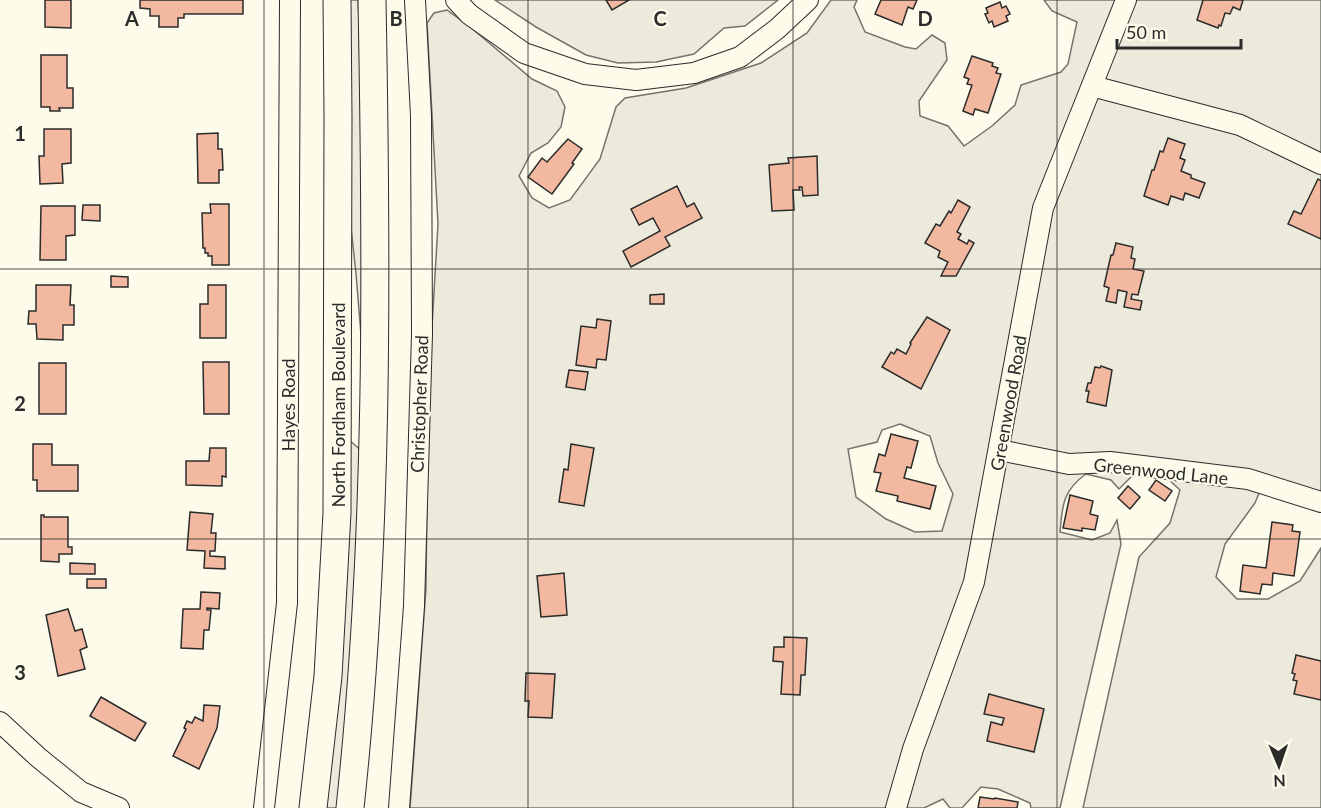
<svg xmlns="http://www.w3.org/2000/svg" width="1321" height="808" font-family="Lato,sans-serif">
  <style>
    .green { fill: #ecebdb; stroke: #74746e; stroke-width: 1.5; fill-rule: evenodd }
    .building { fill: #f2b8a0; stroke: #2b2b2b; stroke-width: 1.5 }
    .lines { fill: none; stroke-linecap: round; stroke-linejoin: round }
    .minor-casing { stroke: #2b2b2b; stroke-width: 22 }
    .highway-casing { stroke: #2b2b2b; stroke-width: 29 }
    .minor { stroke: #fdfbea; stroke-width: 20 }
    .highway { stroke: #fdfbea; stroke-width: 27 }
    .grid { fill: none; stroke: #2b2b2b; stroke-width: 1.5; stroke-opacity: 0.55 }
    .labels { text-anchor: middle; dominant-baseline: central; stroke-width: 4.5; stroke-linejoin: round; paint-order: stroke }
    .street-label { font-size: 18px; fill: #2b2b2b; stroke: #fdfbea }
    .grid-label { font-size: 20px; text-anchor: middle; font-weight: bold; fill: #2b2b2b; stroke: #fdfbea; stroke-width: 4.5; stroke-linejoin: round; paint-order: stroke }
  </style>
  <rect width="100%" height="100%" fill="#fdfbea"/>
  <g class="green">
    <path d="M346,0h12l1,22 7,373 -10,-121 -9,-84z"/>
    <path d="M495,0h283l-33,26 -21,2 -30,26 -38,8 -38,1 -32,-8 -50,-28z"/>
    <path d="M831,0h26l-3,7 11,25 40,15 11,2 16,-14 13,8 2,17 -28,41 1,15 28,10 16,20 28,-20 23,-21 6,-20 40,-13 7,-8 9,-42 -25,-11 -8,-11h277v494l-55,-18 -11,27 -30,41 -9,33 21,22h31l32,-18 21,-33v260h-238l56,-251 31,-34 10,-33 -13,-12 -32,-5 -16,16 -8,-9 -25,-6c-23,16 -24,32 -26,58l32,8 18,-7 7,-13 4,24 -61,264h-29l-1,-5 -32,-14 -17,-2 -19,21h-12l-7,-9 -19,9h-514l16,-220 2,-192 10,-172 -11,-201 7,-10 13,-3 22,16 63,53 25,12 8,16 -4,20 -13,16 -17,10 -12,23 13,22 17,10 21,-8 30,-41 16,-52 9,-9 61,-10 75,-25 46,-30zM900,424l30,12 8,27 15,31 -11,37 -27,1 -29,-13 -30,-22 -8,-48 29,-7 5,-12z"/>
    <path d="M347,438l18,16 -24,354h-18z"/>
  </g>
  <g class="building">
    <path d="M45,0h26v28l-26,-1z"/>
    <path d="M140,0h103v14h-59v4h-6v9h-19v-11h-9v-7l-10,-1z"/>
    <path d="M606,0h23l-17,10z"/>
    <path d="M881,0h36l-4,9 -5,-2 -6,18 -27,-11z"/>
    <path d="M1203,0h40l-3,10 -7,-3 -3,7 -5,-1 -4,13 -2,-1 -1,3 -21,-8z"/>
    <path d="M1000,2l2,6 4,-2 4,8 -4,2 2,5 -14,6 -2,-6 -3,2 -4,-9 3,-1 -2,-5z"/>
    <path d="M41,55h26v33h6v20h-14l1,3h-10v-4h-9z"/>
    <path d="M972,56l21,7 -1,3 6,2 -2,5 5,1 -13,39 -13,-4 -2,6 -10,-4 9,-26 -5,-1 2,-5 -5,-2z"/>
    <path d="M44,129h27v34l-9,1 1,19 -23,1 -1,-28h5z"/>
    <path d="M218,133v16h4l1,21h-4v13h-21l-1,-49z"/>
    <path d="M1168,138l17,6 -5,14 5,2 -4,11 10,4v3l14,5 -6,15 -14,-5 -2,7 -12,-4 -3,9 -24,-9 8,-26h2l6,-19 3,1z"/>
    <path d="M568,139l14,10 -10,14 2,1 -22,30 -24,-17 14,-19 5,4z"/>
    <path d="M817,156l1,39 -15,1 -1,-9h-3l1,3h-7l1,20 -22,1 -3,-46 20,-2 -1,-5z"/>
    <path d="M1318,179l3,2v58l-33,-15 6,-13 7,3z"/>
    <path d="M677,186l10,21 7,-4 8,15 -37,19 5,9 -39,21 -8,-16 37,-20 -7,-13 -14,7 -8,-16z"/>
    <path d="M958,200l12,7 -13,25 4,2 -3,5 9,5 2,-4 5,3 -18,33h-15l7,-14 -10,-5 2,-6 -15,-8 11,-19 4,2 9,-15 2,2z"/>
    <path d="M210,204h19v61h-17v-9h-4v-3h-3v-5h-2l-1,-35h9z"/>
    <path d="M83,205h17v16l-18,-1z"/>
    <path d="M41,206h34v29l-9,1v24h-26z"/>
    <path d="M1116,243l17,4 -2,11 4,1 -2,10 11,2 -6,24 -6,-1 -1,5 11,2 -2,9 -16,-3 3,-15 -9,-2 -2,13 -10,-2 3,-13 -5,-2 7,-31h2z"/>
    <path d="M111,276l17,1v10h-17z"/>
    <path d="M36,285h35l-1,20h4v20h-11v15l-26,-1 -1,-15h-8l1,-13h7z"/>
    <path d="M208,285h18v53h-26v-34h8z"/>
    <path d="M664,294v10h-14v-9z"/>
    <path d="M927,317l23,13 -29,59 -39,-22 9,-15 3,2 3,-5 9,5 5,-10 -1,-1z"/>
    <path d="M597,319l14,2 -5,39 -9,-1 -1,9 -20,-3 5,-39 15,2z"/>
    <path d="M203,362h26v52h-25z"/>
    <rect x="39" y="363" width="27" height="51"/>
    <path d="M1101,366l11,4 -6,36 -19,-4 2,-11h-3l2,-8h3l4,-16 5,1z"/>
    <path d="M569,370l19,2 -3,18 -19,-3z"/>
    <path d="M891,434l27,7 -7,27 -4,-1 -3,11 32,8 -6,23 -33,-8 1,-5 -22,-5 5,-18 -7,-1 5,-18 6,2z"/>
    <path d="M33,444h19v21h26v26h-41v-11h-4z"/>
    <path d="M571,444l23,4 -10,58 -25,-4 5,-33 4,1z"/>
    <path d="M210,448h16v29l-4,-1v10l-36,-1v-24h23z"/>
    <path d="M1156,480l16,11 -7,10 -16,-11z"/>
    <path d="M1128,486l12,11 -10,12 -12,-11z"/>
    <path d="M1070,495l23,6 -3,13 8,2 -3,14 -13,-2v3l-19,-3z"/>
    <path d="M190,512l23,2 -2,19h5l-1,18h-5v5l15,1v12l-21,-1 1,-17 -18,-1z"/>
    <path d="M41,515h3v2h24v30h4v7h-13v8l-18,-1z"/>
    <path d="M1272,522l21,3 -1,6 8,1 -6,44 -21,-3 -1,12 -10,-1 -2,10 -20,-3 3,-26 23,3z"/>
    <path d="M70,563l25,1v10h-25z"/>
    <path d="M564,573l3,42 -26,2 -4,-41z"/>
    <rect x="87" y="579" width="19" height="9"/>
    <path d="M201,592l19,1 -1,16 -12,-1v2h4l-2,20h-5l-1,19 -22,-1 2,-39h17z"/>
    <path d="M68,609l7,22 7,-2 5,18 -7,3 5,19 -27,7 -12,-61z"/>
    <path d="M784,637l23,1 -2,37h-4l-1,20 -19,-1 2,-32 -10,-1 1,-14h10z"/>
    <path d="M1296,655l25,6v39l-27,-6 3,-13 -4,-1 2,-6 -3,-1z"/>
    <path d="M526,673l29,1 -3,44 -24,-1 1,-16h-4z"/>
    <path d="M989,694l55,15 -10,43 -47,-11 4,-19 11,3 2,-7 -20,-4z"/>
    <path d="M101,697l45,26 -11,18 -45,-25z"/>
    <path d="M204,705l16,1 -3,22 -18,41 -26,-13 13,-27 -2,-1 3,-7 5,2 3,-6 8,4z"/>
    <path d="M980,797l14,2 1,-1 23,4 -1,6h-39z"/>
  </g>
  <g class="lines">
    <defs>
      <g id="minor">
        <path d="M456,0l13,14 55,39 61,21 51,6 58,-7 46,-16 37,-28 31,-29"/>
        <path d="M1092,86l148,39 81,39"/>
        <path d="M999,450l70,14 41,-2 138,17 73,23"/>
        <path d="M0,722l39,36 42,34 38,16"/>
        <path d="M264,808l23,-205 3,-603"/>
        <path d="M399,808l15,-202 8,-272 -1,-218 -6,-116"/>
        <path d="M896,808l17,-59 61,-167 69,-374 83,-208"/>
      </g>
      <g id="highway">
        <path d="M313,808l15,-132 9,-163 1,-397 -1,-116"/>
        <path d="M350,808c29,-269 27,-538 22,-808"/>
      </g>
    </defs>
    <use href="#minor" class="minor-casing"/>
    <use href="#highway" class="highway-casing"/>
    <use href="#minor" class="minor"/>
    <use href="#highway" class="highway"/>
  </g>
  <path class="grid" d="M264,0v808M528,0v808M793,0v808M1057,0v808M0,269h1321M0,539h1321"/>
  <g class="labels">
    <g class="street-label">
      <text transform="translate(1008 403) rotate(-80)">Greenwood Road</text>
      <text transform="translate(419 404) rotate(-88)">Christopher Road</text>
      <text transform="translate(288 405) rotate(-90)">Hayes Road</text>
      <text transform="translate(338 405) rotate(-90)">North Fordham Boulevard</text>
      <text transform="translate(1161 471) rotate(6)">Greenwood Lane</text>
    </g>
  </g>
  <g class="grid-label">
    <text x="132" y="26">A</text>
    <text x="396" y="26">B</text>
    <text x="660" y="26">C</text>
    <text x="925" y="26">D</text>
    <text x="20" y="141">1</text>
    <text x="20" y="411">2</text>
    <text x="20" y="680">3</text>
  </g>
  <g transform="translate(1279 766) rotate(178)" stroke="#fdfbea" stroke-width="4.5" paint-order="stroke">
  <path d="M0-4.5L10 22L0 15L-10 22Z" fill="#2b2b2b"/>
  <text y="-9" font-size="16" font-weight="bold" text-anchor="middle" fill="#2b2b2b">N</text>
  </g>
  <path d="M1117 39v9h124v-9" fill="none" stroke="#2b2b2b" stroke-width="3"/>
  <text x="1126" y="39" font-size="18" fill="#2b2b2b" stroke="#fdfbea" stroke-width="4.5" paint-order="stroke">50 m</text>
</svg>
